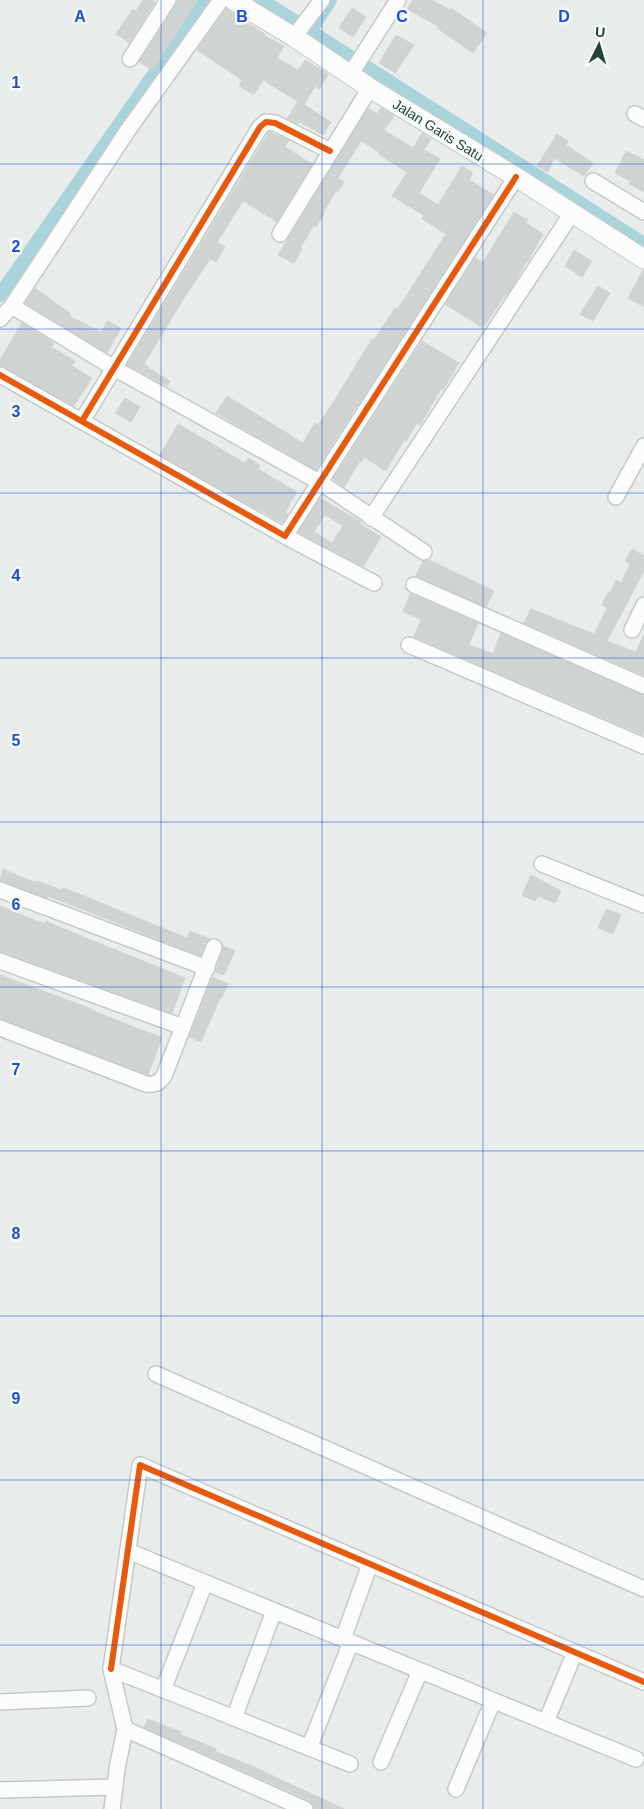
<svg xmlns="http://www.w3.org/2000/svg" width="644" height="1809" font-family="Arial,sans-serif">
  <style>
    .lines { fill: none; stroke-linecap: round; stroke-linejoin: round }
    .canal { stroke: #a9d4db; stroke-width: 14 }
    .building { fill: #cfd4d2; stroke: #d1d6d4; fill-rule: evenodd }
    .minor-casing { stroke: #c5cac8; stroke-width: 18 }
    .tertiary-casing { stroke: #c5cac8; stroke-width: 21 }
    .minor { stroke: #fcfcfc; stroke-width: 15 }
    .tertiary { stroke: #fcfcfc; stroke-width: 19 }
    .cycleway-casing { stroke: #f7fbf9; stroke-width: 9 }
    .cycleway { stroke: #e8590c; stroke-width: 6 }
    .grid { fill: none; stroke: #1d4ed8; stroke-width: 1; stroke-opacity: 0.55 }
    .labels { text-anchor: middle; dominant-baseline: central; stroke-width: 5; stroke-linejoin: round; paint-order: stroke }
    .street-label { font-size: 14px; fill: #24423a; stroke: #f7fbf9 }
    .grid-label { font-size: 16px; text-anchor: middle; font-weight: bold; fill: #1d4ed8; stroke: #f7fbf9; stroke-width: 5; stroke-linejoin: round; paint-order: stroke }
  </style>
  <rect width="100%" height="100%" fill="#e8edeb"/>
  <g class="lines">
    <g class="canal">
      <path d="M261,0l383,244"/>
      <path d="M310,31l20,-31"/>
      <path d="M0,295l206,-295"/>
    </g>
  </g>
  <g class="building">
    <path d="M143,0h9l3,2 -26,41 -13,-9 17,-25 3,2z"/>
    <path d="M177,0h20l-44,70 -14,-8 37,-57z"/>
    <path d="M413,0h19l18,10 1,-2 36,25 -14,20 -36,-25 1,-2 -31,-17z"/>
    <path d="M352,8l14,9 -13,20 -14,-9z"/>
    <path d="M226,9l39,25 -1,1 20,11 -7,12 21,12 7,-10 23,14 -9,15 -4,-3 -11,19 -41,-25 -9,15 -15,-9 3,-6 -45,-30z"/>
    <path d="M396,35l18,10 -19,28 -16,-10z"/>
    <path d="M298,101l33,21 -8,13 -23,-13 -2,2 -11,-5z"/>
    <path d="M368,108l9,6 4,-6 13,8 -10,14 29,18 9,-15 9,6 -7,11 16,9 -21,34 19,12 24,-39 11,7 -4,7 25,15 -178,275 -100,-57 11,-17 76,47 12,-20 3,2 11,-16 43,-70 2,1 21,-32 2,2 49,-76 -24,-15 2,-4 -32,-19 15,-24 -29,-18 1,-2 -18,-11 -23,37 6,4 -6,10 -2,-1 -13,22 1,1 -8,13 -2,-2 -14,23 2,1 -8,14 -16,-8z"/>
    <path d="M269,132l20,8 -4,7 27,17 -35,58 -34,-21 -26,41 8,5 -9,15 -6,-3 -24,36 -42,69 5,3 -1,1 22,13 -3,5 -40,-21z"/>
    <path d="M557,134l11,7 -2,4 27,18 -9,13 -30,-18 -6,14 -11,-6z"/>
    <path d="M626,151l18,9v32l-15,-8 1,-3 -15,-8z"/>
    <path d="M514,212l14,8 -2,3 17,11 -16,29 -1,-1 -16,29 -3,4 -1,-1 -23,34 -38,-24 30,-46 8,4z"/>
    <path d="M574,250l18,11 -10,16 -17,-11z"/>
    <path d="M643,270h1v37l-16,-9z"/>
    <path d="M598,286l12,7 -17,28 -13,-7z"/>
    <path d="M35,288l36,26 -2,2 32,16 7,-11 13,7 -14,25 -82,-50z"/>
    <path d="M22,323l32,20 -3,4 24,14 -3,5 20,12 -18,28 -74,-40v-6z"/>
    <path d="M422,341l37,22 -16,27 -2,-1 -21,36 -3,-2 -11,18 -2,-1 -18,31 -22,-14 -3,5 -1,-1 -16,26 -11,-8z"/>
    <path d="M125,398l15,9 -9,15 -16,-9z"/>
    <path d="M178,424l67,39 3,-5 12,7 -2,4 39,23 -8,12 1,1 -5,8 3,1 -6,9 -122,-68z"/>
    <path d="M320,498l41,24 -1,2 21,13 -18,30 -65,-35zM325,515l18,11 -11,17 -18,-11z"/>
    <path d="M632,549l12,7v15l-37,70 29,11 8,-18v42l-120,-53 7,-14 63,25 13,-26 -5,-3 6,-13 2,1 6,-13 5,3 9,-19 -5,-3z"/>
    <path d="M429,560l65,31 -8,16 -70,-31 7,-15z"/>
    <path d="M410,594l68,29 -9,22 24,9 8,-21 143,62v36l-1,4 -229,-98 7,-18 -18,-7z"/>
    <path d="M3,869l33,14 1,-2 25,9 1,-2 11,4 113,46 3,-7 20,8 -5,4 -4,13 -153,-60 -1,2 -47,-17z"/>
    <path d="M531,875l30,16 -6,12 -17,-7 -3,5 -13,-6z"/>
    <path d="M0,906l45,18 1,-3 11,5 128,52 -13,35 -172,-62z"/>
    <path d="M606,909l15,6 -8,19 -15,-6z"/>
    <path d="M223,946l12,5 -11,24 -8,-3z"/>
    <path d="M0,975l92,34v1l44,18 26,9 -14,38 -148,-56z"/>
    <path d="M213,977l15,7 -7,15 -1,-1 -19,44 -12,-5z"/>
    <path d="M148,1719l33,13 -1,2 36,15 -1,2 37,15 92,43h-30l-1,-5 -4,-4 -165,-73z"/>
  </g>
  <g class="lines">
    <defs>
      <g id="minor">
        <path d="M294,37l28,-37"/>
        <path d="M130,59l38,-59"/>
        <path d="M350,75l48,-75"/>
        <path d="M635,114l9,5"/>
        <path d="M593,181l51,31"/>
        <path d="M280,234l90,-146"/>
        <path d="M12,306l102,62 207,115 103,69"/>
        <path d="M0,319l12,-13 116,-176 93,-130"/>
        <path d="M0,375l285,161 231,-359"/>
        <path d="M82,421l178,-294 6,-5 9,1 55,28"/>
        <path d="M616,497l28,-51"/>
        <path d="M371,518l201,-305"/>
        <path d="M285,536l89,47"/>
        <path d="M414,585l230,101"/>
        <path d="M632,630l12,-25"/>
        <path d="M409,645l235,101"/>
        <path d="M542,864l102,41"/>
        <path d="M0,890l207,78"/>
        <path d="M0,961l183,66"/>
        <path d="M0,1028l146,56c9,1 13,-1 18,-8l50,-129"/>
        <path d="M156,1374l488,215"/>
        <path d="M128,1551l508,208"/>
        <path d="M343,1639l27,-75"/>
        <path d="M111,1669l29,-204 504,217"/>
        <path d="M163,1690l42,-107"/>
        <path d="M0,1702l88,-4"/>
        <path d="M234,1718l40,-107"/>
        <path d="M546,1722l29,-70"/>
        <path d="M125,1729l180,80"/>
        <path d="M309,1748l42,-106"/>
        <path d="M381,1762l39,-91"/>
        <path d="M456,1789l37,-88"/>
        <path d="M0,1790l115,-3"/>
        <path d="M112,1809l5,-40 8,-40 -14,-60 239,95"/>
      </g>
      <path id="tertiary" d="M233,0l61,37 76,51 146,89 128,82"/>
    </defs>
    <use href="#minor" class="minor-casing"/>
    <use href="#tertiary" class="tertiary-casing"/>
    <use href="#minor" class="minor"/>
    <use href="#tertiary" class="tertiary"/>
    <defs>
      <g id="cycleway">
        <path d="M0,375l285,161 231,-359"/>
        <path d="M82,421l178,-294 6,-5 9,1 55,28"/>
        <path d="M111,1669l29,-204 504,217"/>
      </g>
    </defs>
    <use href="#cycleway" class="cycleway-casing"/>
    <use href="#cycleway" class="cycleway"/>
  </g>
  <path class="grid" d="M161,0v1809M322,0v1809M483,0v1809M0,164h644M0,329h644M0,493h644M0,658h644M0,822h644M0,987h644M0,1151h644M0,1316h644M0,1480h644M0,1645h644"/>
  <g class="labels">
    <g class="street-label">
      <text transform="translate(438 130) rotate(32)">Jalan Garis Satu</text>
    </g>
  </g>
  <g class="grid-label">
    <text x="80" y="22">A</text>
    <text x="242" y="22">B</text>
    <text x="402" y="22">C</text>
    <text x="564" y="22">D</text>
    <text x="16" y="88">1</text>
    <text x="16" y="252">2</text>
    <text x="16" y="417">3</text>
    <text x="16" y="581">4</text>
    <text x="16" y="746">5</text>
    <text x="16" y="910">6</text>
    <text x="16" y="1075">7</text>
    <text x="16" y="1239">8</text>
    <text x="16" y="1404">9</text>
  </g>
  <g transform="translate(599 45) rotate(5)" stroke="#f7fbf9" stroke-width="4" paint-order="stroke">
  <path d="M0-4L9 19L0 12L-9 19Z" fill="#24423a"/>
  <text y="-8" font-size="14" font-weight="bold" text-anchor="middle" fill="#24423a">U</text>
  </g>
</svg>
